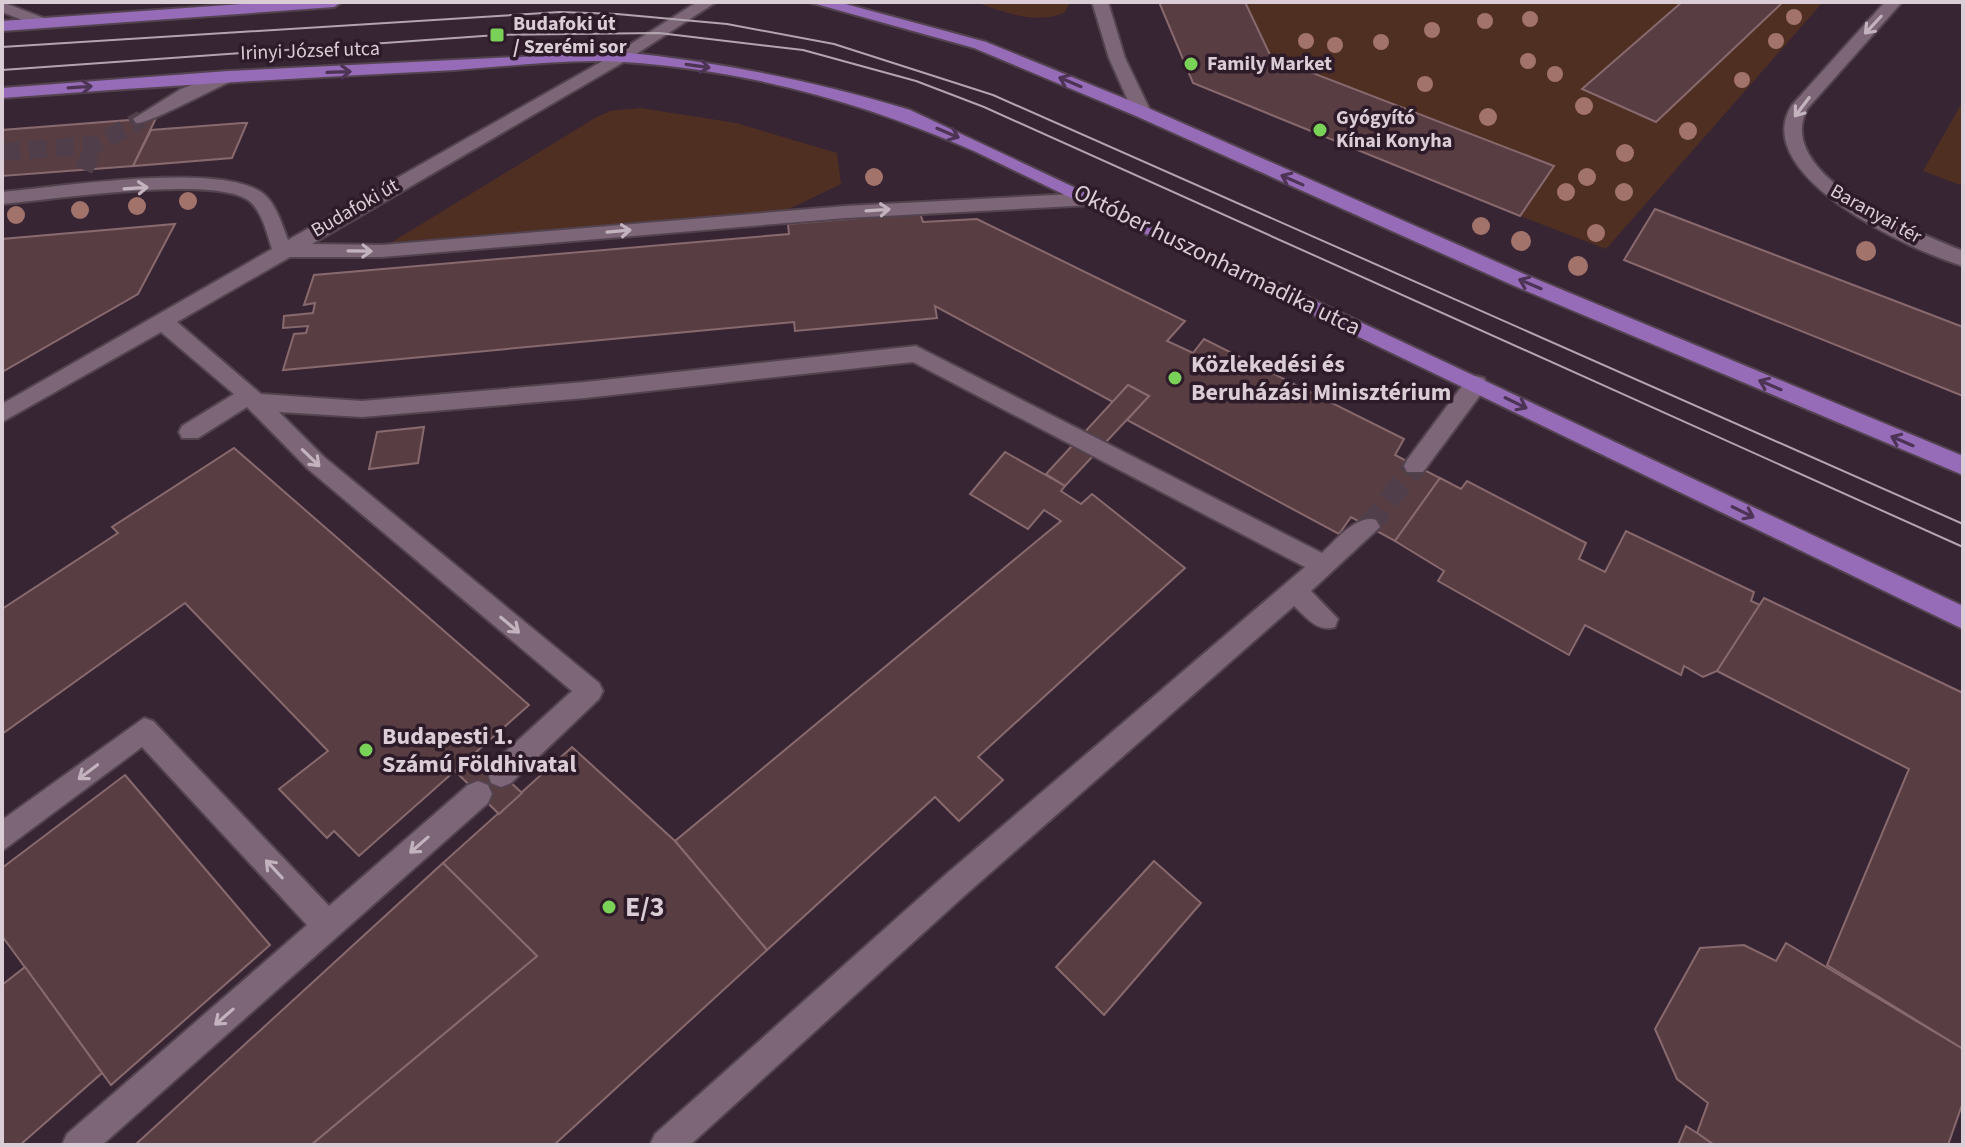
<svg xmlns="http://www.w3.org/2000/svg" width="1965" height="1147" font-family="'Source Sans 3',sans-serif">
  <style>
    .green { fill: #502f23 }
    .building { fill: #583e42; stroke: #87696e; stroke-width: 2 }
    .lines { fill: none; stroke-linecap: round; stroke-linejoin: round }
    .minor-tunnel-far1 { stroke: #503e4b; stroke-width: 18; stroke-dasharray: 18 9; stroke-linecap: butt }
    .minor-tunnel { stroke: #503e4b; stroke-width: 22; stroke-dasharray: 22 11; stroke-linecap: butt }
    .minor-casing { stroke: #53434f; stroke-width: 4 }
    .major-casing { stroke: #53434f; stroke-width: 4 }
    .minor { fill: #7d6677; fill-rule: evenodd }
    .major { fill: #966bb8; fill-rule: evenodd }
    .tram { stroke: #b3a5af; stroke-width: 2 }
    .tree { fill: #a1736b }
    .oneway { stroke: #c3b3be }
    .oneway2 { stroke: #4d3354 }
    .poi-dot { fill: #7ad157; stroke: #2e1b29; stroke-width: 3 }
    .labels { text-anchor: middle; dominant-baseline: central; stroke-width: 7; stroke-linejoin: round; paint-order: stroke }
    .far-poi-label { font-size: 20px; font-weight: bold; fill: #dacdd6; stroke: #2e1b29; text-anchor: start }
    .far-street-label { font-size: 20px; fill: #dacdd6; stroke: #2e1b29 }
    .street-label { font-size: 24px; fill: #dacdd6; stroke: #2e1b29 }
    .poi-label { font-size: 24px; font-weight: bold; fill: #dacdd6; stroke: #2e1b29; text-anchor: start }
    .near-poi-label { font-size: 28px; font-weight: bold; fill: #dacdd6; stroke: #2e1b29; text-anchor: start }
  </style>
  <rect width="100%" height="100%" fill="#382533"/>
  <g class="green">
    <path d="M975,2h94l1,1 -6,10c-32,12 -58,-1 -89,-11z"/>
    <path d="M1245,2h578l-217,247 -86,-33 33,-50 -282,-109z"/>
    <path d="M1963,101v85l-40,-15z"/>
    <path d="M640,108l96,15 101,30 4,31 -56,27 -393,31 203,-124 15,-7z"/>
  </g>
  <g class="building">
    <path d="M1159,2h86l26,55 283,109 -34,50 -327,-133z"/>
    <path d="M1682,2h101l-127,120 -74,-33z"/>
    <path d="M156,118l-23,48 -131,10v-46z"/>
    <path d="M242,123h5l-15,35 -99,8 18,-36z"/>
    <path d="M1655,209l308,118v69l-339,-136z"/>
    <path d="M920,213l3,9 54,-3 208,102 -18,20 26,12 11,-14 200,100 -9,16 45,23 -45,63 -44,-24 -12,17 -212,-114 22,-24 -21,-11 -15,17 -178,-96 2,12 -142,13 -1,-9 -511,48 11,-36 12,-1 2,-7 -25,2 1,-12 29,-3 2,-10 -11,2 10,-30 475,-41 -1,-10z"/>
    <path d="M175,224l-37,70 -136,78v-133z"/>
    <path d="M1128,385l21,11 -84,90 -19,-12z"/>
    <path d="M424,427l-6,36 -49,6 8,-37z"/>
    <path d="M234,448l295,257 -170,151 -25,-25 -7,7 -48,-49 49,-38 -143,-148 -183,131v-125l116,-76 -6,-6z"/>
    <path d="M1005,452l60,34 -4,5 20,13 11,-10 93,74 -207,189 25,23 -44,41 -24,-24 -168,153 -92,-109 386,-320 -17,-11 -16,19 -58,-35z"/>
    <path d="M1440,478l21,11 6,-8 119,62 -7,16 26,13 21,-41 128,61 -3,9 9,4 -43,66 -14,6 -19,-11 -3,9 -96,-50 -16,30 -131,-74 6,-10 -49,-30z"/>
    <path d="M1764,598l199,95v356l-136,-84 82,-196 -192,-98z"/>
    <path d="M572,747l103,94 92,109 -213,195h-243l226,-189 -94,-93z"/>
    <path d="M478,752l44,41 -23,21 -44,-43z"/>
    <path d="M125,775l145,170 -159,140 -109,-149v-68z"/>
    <path d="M1154,861l47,42 -97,112 -48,-48z"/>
    <path d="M443,863l94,93 -226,189h-176z"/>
    <path d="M1786,943l177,106v53l-15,43h-234l-17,-12 11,-30 -31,-24 -22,-50 45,-81 44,-3 32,16z"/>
    <path d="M25,967l77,106 -82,72h-18v-160z"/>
    <path d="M1686,1126l11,7 17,12h-36z"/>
  </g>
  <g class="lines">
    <g class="minor-tunnel-far1">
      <path d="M2,152l93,-7 47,-26"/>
      <path d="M84,170l11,-25"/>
    </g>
    <path class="minor-tunnel" d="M1368,527l47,-61"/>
    <defs>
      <g id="minor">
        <path d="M2,2l47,18 2,3 -8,5 -41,-16z"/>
        <path d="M697,2h19l-89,58 -315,184 70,1 464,-39 246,-13 9,6 -9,6 -246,13 -464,39h-92l-113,65 84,72 101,7 223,-19 331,-36 406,207c14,-13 35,-39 54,-33l4,7 -69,64 27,28 -3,8c-17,6 -29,-10 -41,-21l-330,290 -274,249h-40l5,-11 289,-258 361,-309 -392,-205 -328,36 -223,19 -83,-5 45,45 275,226 4,8 -4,8 -88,84 -10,4 -10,-4 -3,-9 3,-9 81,-74 -264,-222 -61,-62 -49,31h-16l-3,-6 3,-6 52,-32 -73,-62 -159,90v-18l270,-155c-5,-15 -10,-39 -24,-49 -37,-25 -197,0 -246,4v-12c56,-5 214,-30 259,0 15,10 21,33 27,48l327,-186z"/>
        <path d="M1092,2h16l17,56 26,54 -3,4h-12l-3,-4 -24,-54z"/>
        <path d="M1885,2h17l-95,107c-34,68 110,123 156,142v15c-51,-15 -216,-91 -171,-161z"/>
        <path d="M228,71l8,5 -2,4c-17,7 -87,45 -98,43l-3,-4 48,-30z"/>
        <path d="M1476,376l8,2 3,6 -3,6 -61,82h-16l-3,-6 3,-6 61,-82z"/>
        <path d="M144,718l9,3 176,185 139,-121 10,-4 10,4 4,9 -4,9 -386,342h-40l5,-11 240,-209 -165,-178 -140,104v-31z"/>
      </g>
      <g id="major">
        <path d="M269,2h73l-8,5 -332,24v-10z"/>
        <path d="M809,2h29l148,40 162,66 376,166 439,182v19l-453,-191 -374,-168 -162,-68z"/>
        <path d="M621,52c99,10 194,29 289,58l1053,496v23l-989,-478c-111,-49 -228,-81 -350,-89 -61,-4 -126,6 -187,9 -145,7 -290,16 -435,27v-10l226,-17z"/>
      </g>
    </defs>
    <use href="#minor" class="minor-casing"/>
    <use href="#major" class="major-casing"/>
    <use href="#minor" class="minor"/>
    <use href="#major" class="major"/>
    <g class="tram">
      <path d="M2,47l558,-35 57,2 110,10 107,20 159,51 970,429"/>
      <path d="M2,70l495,-35 162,-2 144,17 113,31 68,26 979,440"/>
    </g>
  </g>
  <g class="tree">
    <circle cx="1794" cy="17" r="8"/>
    <circle cx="1530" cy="19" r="8"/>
    <circle cx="1485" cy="21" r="8"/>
    <circle cx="1432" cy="30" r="8"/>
    <circle cx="1306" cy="41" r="8"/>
    <circle cx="1776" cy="41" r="8"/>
    <circle cx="1381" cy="42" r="8"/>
    <circle cx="1335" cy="45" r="8"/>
    <circle cx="1528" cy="61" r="8"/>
    <circle cx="1555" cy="74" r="8"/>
    <circle cx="1742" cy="80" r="8"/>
    <circle cx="1425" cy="84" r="8"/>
    <circle cx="1584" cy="106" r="9"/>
    <circle cx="1488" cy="117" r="9"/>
    <circle cx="1688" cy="131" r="9"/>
    <circle cx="1625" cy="153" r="9"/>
    <circle cx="874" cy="177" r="9"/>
    <circle cx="1587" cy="177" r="9"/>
    <circle cx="1566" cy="192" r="9"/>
    <circle cx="1624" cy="192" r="9"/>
    <circle cx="188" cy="201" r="9"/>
    <circle cx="137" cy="206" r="9"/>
    <circle cx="80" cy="210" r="9"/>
    <circle cx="16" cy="215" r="9"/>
    <circle cx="1481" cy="226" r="9"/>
    <circle cx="1596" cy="233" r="9"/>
    <circle cx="1521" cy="241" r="10"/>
    <circle cx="1866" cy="251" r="10"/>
    <circle cx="1578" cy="266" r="10"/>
  </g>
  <defs><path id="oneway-shaft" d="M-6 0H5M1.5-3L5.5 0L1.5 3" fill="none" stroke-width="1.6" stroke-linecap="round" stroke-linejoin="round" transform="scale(2)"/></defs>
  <g class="oneway">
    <use href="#oneway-shaft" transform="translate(1873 25) rotate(133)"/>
    <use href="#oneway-shaft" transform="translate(1802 107) rotate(127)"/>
    <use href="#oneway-shaft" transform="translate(136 188) rotate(-4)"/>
    <use href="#oneway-shaft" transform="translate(878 210) rotate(-4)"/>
    <use href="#oneway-shaft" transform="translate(619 231) rotate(-5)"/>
    <use href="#oneway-shaft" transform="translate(360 251) rotate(1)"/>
    <use href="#oneway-shaft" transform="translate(311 458) rotate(44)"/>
    <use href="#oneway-shaft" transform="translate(510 625) rotate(40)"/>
    <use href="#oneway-shaft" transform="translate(88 772) rotate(143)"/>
    <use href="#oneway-shaft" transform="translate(419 845) rotate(139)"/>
    <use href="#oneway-shaft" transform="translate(274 869) rotate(-133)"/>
    <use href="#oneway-shaft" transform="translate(224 1017) rotate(139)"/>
  </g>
  <g class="oneway2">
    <use href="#oneway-shaft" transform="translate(698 66) rotate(8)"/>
    <use href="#oneway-shaft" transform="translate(339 72) rotate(-2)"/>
    <use href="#oneway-shaft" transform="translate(1070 82) rotate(-157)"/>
    <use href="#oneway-shaft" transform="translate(80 87) rotate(-4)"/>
    <use href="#oneway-shaft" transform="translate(948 133) rotate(23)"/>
    <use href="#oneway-shaft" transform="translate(1292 180) rotate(-156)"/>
    <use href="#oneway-shaft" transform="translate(1530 284) rotate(-157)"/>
    <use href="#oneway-shaft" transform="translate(1770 385) rotate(-157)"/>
    <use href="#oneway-shaft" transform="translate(1516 403) rotate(26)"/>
    <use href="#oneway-shaft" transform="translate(1902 441) rotate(-157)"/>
    <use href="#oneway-shaft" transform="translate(1743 512) rotate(26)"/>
  </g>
  <g class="poi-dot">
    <rect x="489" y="27" width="16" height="16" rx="4"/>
    <circle cx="1191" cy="64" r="8"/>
    <circle cx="1320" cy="130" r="8"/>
    <circle cx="1175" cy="378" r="8"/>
    <circle cx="366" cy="750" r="8"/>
    <circle cx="609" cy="907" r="8"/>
  </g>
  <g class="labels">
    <g class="far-poi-label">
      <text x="513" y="24">Budafoki út<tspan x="513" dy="23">/ Szerémi sor</tspan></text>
      <text x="1207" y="64">Family Market</text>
      <text x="1336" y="118">Gyógyító<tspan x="1336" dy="23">Kínai Konyha</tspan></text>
    </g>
    <g class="far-street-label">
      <text transform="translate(310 51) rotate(-2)">Irinyi József utca</text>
      <text transform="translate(355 208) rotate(-30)">Budafoki út</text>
      <text transform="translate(1876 214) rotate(29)">Baranyai tér</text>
    </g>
    <g class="street-label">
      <text transform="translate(1217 260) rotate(26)">Október huszonharmadika utca</text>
    </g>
    <g class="poi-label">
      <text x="1191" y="364">Közlekedési és<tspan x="1191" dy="28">Beruházási Minisztérium</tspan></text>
      <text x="382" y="736">Budapesti 1.<tspan x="382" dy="28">Számú Földhivatal</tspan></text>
    </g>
    <g class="near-poi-label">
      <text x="625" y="907">E/3</text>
    </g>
  </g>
  <rect width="1965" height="1147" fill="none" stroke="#dacdd6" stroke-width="8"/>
</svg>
